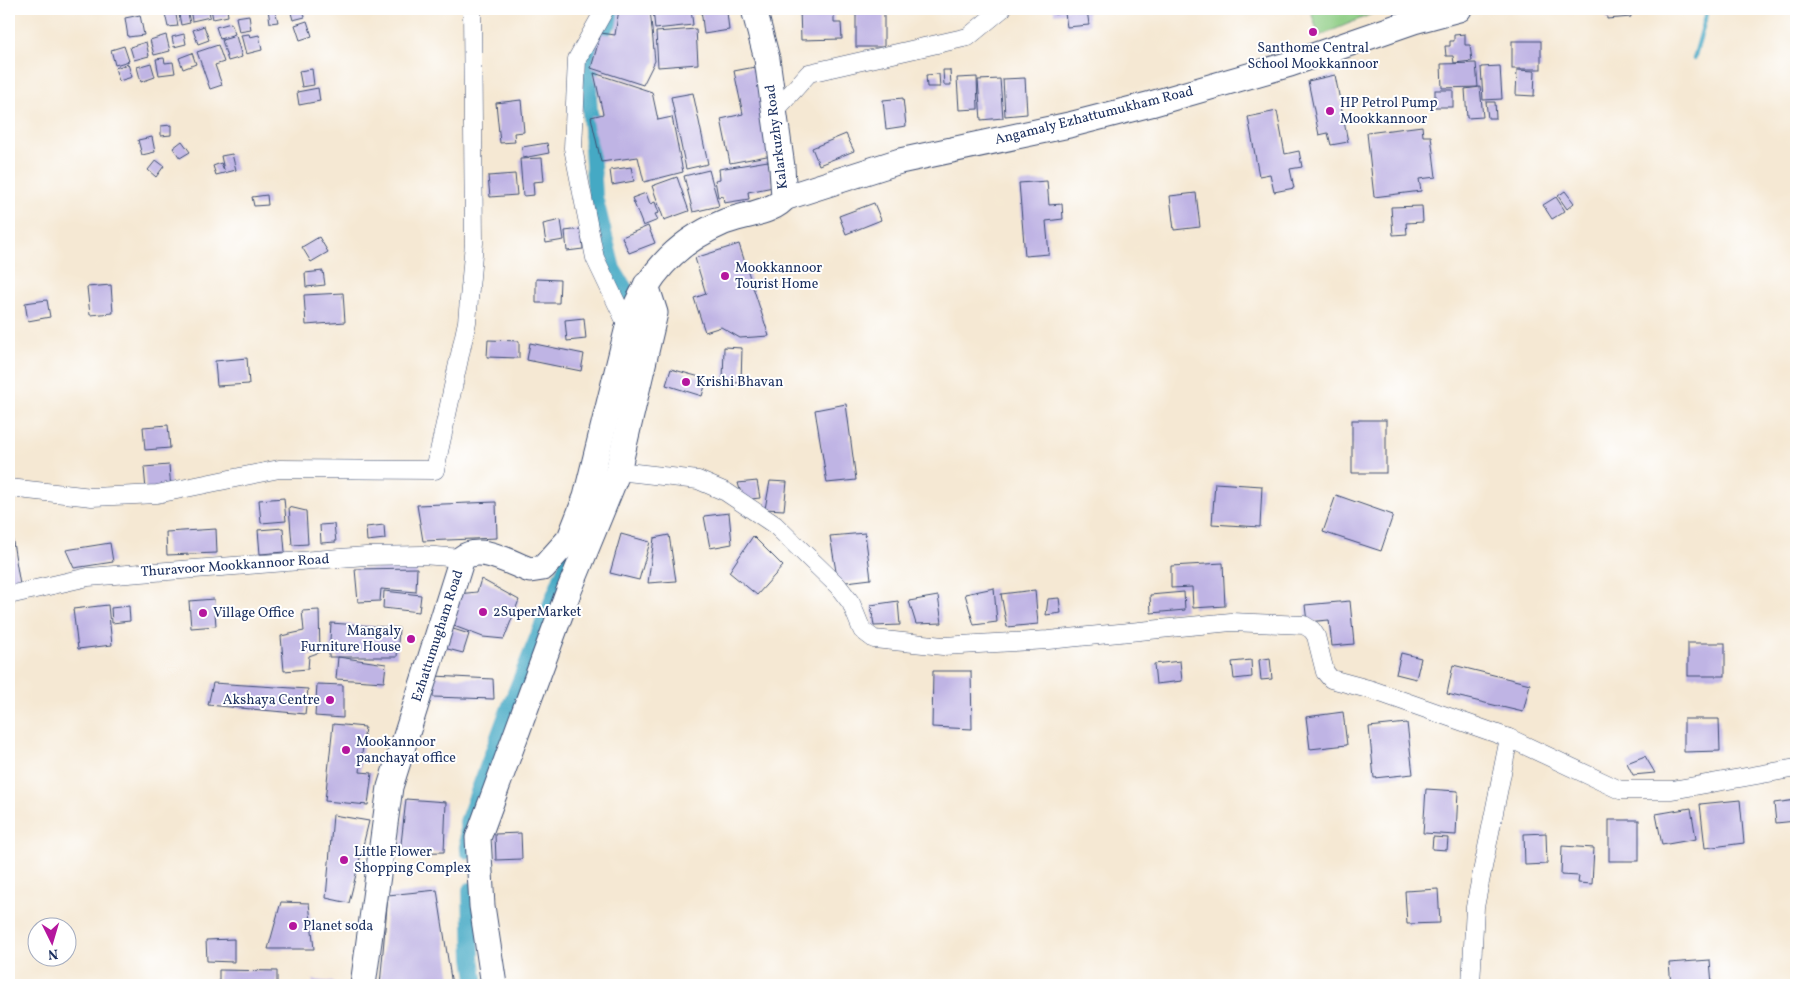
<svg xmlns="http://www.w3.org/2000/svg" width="1805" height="994" font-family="Vollkorn,serif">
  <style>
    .green { fill: #8dcc83; stroke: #547e70 }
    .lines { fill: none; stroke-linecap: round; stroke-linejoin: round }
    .stream { stroke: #45a9c4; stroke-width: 4.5 }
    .canal { stroke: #45a9c4; stroke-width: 16 }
    .building { fill: #bfb4e4 }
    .street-casing { stroke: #3c4b70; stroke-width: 19 }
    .secondary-casing { stroke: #3c4b70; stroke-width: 27 }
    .street { stroke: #fff; stroke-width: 18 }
    .secondary { stroke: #fff; stroke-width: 25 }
    .poi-dot { fill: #b5179e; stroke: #fff; stroke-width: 2 }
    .labels { text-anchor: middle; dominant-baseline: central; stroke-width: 4; stroke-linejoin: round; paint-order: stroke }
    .poi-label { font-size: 14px; fill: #1b2f5e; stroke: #fff; text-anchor: start }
    .street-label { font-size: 14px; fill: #1b2f5e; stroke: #fff }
  </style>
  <rect width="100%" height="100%" fill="#fff"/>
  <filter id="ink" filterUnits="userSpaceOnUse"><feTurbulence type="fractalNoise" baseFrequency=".02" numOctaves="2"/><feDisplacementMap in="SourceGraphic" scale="10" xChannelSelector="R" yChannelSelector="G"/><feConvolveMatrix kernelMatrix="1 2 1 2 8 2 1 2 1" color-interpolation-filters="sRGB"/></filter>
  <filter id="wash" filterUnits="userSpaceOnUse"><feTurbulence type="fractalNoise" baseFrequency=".0096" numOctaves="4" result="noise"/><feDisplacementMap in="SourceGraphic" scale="20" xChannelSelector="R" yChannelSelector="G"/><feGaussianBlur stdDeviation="1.12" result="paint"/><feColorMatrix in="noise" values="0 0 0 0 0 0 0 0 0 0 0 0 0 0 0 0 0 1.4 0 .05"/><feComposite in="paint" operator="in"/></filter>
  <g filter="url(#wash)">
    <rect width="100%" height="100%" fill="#f5e8d3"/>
    <path class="green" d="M1310,9h74l-65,27z"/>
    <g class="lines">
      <path class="stream" d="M1694,59l14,-50"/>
      <g class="canal">
        <path d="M620,9l-27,34 -4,53 6,101 18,72 22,36"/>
        <path d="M468,851l-1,-29 38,-104 72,-180"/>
        <path d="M470,890l2,67 4,28"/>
      </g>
    </g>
    <g id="blocks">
      <g class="building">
        <path d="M164,9h11l3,17 -10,1z"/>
        <path d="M178,9h9l3,14 -9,2z"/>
        <path d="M190,9h19l1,8 -18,4z"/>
        <path d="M211,9h16l1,7 -15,3z"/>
        <path d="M268,9h7l3,13 -8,1z"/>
        <path d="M290,9h13l2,8 -12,3z"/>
        <path d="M619,9h31l5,52 -12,24 -52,-17 10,-35 14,2z"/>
        <path d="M653,9h38l2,16 -38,4z"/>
        <path d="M701,9h38l1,2 -13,1 2,18 -25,4z"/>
        <path d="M800,9h34v14h7l1,16 -41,1z"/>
        <path d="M1054,9h33l2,16 -22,2 -2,-14 -11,1z"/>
        <path d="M1606,9h24l1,8 -24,2z"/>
        <rect x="856" y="11" width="28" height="36"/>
        <path d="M140,15l4,20 -16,2 -3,-19z"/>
        <path d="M249,15l2,15 -12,2 -3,-15z"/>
        <path d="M307,21l5,15 -12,4 -5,-15z"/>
        <path d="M231,23l4,11 -15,5 -4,-12z"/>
        <path d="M204,26l5,14 -11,4 -5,-14z"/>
        <path d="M696,29l2,35 -40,3 -2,-35z"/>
        <path d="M184,34l2,10 -12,3 -2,-10z"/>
        <path d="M249,34l1,3 9,-2 3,15 -16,4 -5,-19z"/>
        <path d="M1465,34v11h5l2,16 -18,2 -1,-7h-7l-1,-10h5v-5h4v-6z"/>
        <path d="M166,35l4,16 -16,4 -4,-15z"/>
        <path d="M236,36l6,21 -14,4 -6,-21z"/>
        <rect x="1512" y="41" width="29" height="28"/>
        <path d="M146,42l3,14 -15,4 -4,-13z"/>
        <path d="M218,45l6,17 -9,3 7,20 -12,4 -13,-37z"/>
        <path d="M124,46l5,15 -14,4 -4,-15z"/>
        <path d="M192,53l4,11 -13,5 -4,-11z"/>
        <path d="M164,58l1,5 8,-1 2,11 -16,2 -3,-16z"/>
        <path d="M151,63l4,14 -14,5 -4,-15z"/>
        <path d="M1476,63l2,24 -36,1 -1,-24z"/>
        <path d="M128,64l4,13 -13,4 -4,-13z"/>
        <path d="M1500,66l2,33 -19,1 -2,-33z"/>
        <path d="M755,67l17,88 -42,8 -9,-44 22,-5 -9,-43z"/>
        <path d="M312,69l2,16 -12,2 -3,-16z"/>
        <path d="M943,70h7l1,15h-7z"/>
        <path d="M1517,70l18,1 -1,25 -18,-1z"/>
        <path d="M594,73l58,19 6,28 14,-3 11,55 -39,10 -6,-25 -37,5 -10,-45 12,-3z"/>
        <path d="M939,74l1,13h-13l-1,-12z"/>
        <path d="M1335,75l13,67 -17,3 -3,-12 -9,2 -11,-54z"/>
        <path d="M977,77l1,32 -19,1 -2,-32z"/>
        <path d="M1025,78l2,36 -22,2 -2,-37z"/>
        <path d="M1000,79l3,39 -22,2 -3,-40z"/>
        <path d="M1480,87l3,30 -16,1 -2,-29z"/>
        <path d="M318,88l2,13 -21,4 -2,-13z"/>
        <rect x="1435" y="90" width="18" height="17"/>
        <path d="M693,93l15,71 -22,5 -15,-72z"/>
        <path d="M903,98l3,28 -20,3 -3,-29z"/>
        <path d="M521,100l3,32 -10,1 1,9 -15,1 -4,-40z"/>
        <path d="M1486,102h9l1,16h-8z"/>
        <path d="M1277,111l8,43 14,-3 3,16 -12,2 4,19 -20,4 -4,-18 -11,2 -11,-59z"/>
        <path d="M171,125v10l-10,1v-10z"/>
        <path d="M1422,126l1,10h8l5,41 -17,2 2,12 -47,6 -7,-64z"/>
        <path d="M846,134l8,17 -35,14 -7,-17z"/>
        <path d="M152,137l3,15 -13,3 -4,-15z"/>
        <path d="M182,141l8,11 -10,6 -7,-10z"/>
        <path d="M547,143l2,10 -26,5 -1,-11z"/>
        <path d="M232,154l4,16 -20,5 -3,-9 8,-3 3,7 -3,-14z"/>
        <path d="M542,158l2,23 -11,1 1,13 -11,1 -3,-37z"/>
        <path d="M156,160l8,6 -8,11 -8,-7z"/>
        <path d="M768,161l5,26 -25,5 1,7 -25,4 -1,-7 -5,1 -3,-17 5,-1 -1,-10z"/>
        <path d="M631,167l3,14 -22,4 -2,-15z"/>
        <path d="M709,170l10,36 -26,6 -9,-36z"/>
        <path d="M515,174l2,21 -27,2 -2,-21z"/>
        <path d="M677,177l12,34 -25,9 -12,-34z"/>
        <path d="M1047,181l2,24 13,-1 1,15 -17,2 3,33 -24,2 -6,-73z"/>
        <path d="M1565,191l9,12 -7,6 -9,-13z"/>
        <path d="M646,193l4,11 5,-2 4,11 -4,1 3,6 -15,6 -11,-28z"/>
        <path d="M1196,193l4,34 -26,3 -4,-34z"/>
        <path d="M267,195l1,10 -14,1 -2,-9z"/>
        <path d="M1556,197l9,14 -13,8 -9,-14z"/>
        <path d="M874,203l7,17 -35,14 -7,-18z"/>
        <path d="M1422,206l1,16 -17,1 1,11 -14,1 -2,-28z"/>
        <path d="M561,220l3,20 -18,3 -3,-19z"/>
        <path d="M648,226l7,17 -26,10 -7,-16z"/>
        <path d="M581,229l2,20 -16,2 -2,-20z"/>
        <path d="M319,237l9,15 -17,10 -9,-15z"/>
        <path d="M739,244l30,92 -29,2 -19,-11 -16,5 -11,-34 12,-4 -11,-36z"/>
        <path d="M323,271l2,14 -19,2 -1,-14z"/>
        <path d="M536,279l24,1 -1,23h-23z"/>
        <path d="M111,285l2,28 -23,2 -3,-28z"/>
        <path d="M343,293l2,29 -39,3 -2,-30z"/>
        <path d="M47,300l3,17 -22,4 -3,-18z"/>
        <path d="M584,318l2,21 -19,2 -2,-21z"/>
        <path d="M488,340l31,1v17l-32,-1z"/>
        <path d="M530,343l54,11 -3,17 -54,-11z"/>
        <path d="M724,347l18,1 -1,35 -18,-1z"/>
        <path d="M247,358l2,26 -32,2 -2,-25z"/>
        <path d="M671,369l36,10 -5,17 -36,-11z"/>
        <path d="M846,404l10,76 -29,3 -12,-73z"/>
        <rect x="1352" y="420" width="34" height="53"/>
        <path d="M168,425l2,23 -25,2 -2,-23z"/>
        <path d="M169,465l2,24 -25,1 -2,-23z"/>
        <path d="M757,481l3,17 -17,2 -5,-17z"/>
        <path d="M770,481l17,1 -3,28 -19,-1z"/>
        <path d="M1215,483l47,3 -2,41 -48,-3z"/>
        <path d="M1336,495l57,20 -12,36 -58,-19z"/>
        <path d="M284,498l2,23 -25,2 -2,-23z"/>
        <path d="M496,502l1,36 -74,3 -6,-36z"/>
        <path d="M289,507l17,4 2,33 -16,1z"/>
        <path d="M729,513l3,31 -22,4 -6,-32z"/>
        <path d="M9,518l11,67 -11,2z"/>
        <path d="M334,524l2,18 -15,1 -1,-18z"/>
        <path d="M384,525l1,14 -18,2 -1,-14z"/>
        <path d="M283,528l2,24 -25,2 -2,-24z"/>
        <path d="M216,529l1,24 -50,2 -1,-23z"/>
        <path d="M865,533l6,46 -33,4 -8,-47z"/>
        <path d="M621,534l29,8 -11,38 -29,-7z"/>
        <path d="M669,535l7,46 -28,2 6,-45z"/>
        <path d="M753,536l30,30 -26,29 -28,-23z"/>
        <path d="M110,543l3,19 -39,6 -8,-18z"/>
        <path d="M1223,563l2,43 -32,2 -1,-21 -21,1v-22z"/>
        <path d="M417,568l-1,24 -35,-3 -1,12 -22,1 -3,-33z"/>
        <path d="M481,579l38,21 -15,39 -21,-2 -37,-14 12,-29 19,-2z"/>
        <path d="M994,588l3,34 -23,3 -9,-31z"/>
        <path d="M1035,590l3,34 -31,3 -6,-33z"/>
        <path d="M384,591l37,4 -2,17 -36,-4z"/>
        <path d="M1184,592l1,18 -34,3 -1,-18z"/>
        <path d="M938,596l4,27 -26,1 -7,-23z"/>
        <path d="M1059,598l2,15 -15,2 2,-16z"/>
        <path d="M214,599l2,27 -25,2 -2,-27z"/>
        <path d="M898,601l2,24 -26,1 -3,-21z"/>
        <path d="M1350,601l4,43 -22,2 -3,-26 -22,2 -2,-17z"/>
        <path d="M108,605l4,40 -34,4 -5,-40z"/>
        <path d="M129,606l1,15 -18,2 -1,-15z"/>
        <path d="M319,610l1,42 -11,4 -1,13 -24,2 -3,-35 23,-5 -2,-20z"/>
        <path d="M331,623l68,5 -2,29h-68z"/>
        <path d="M450,628l19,6 -6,19 -19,-5z"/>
        <rect x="1688" y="643" width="37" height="33"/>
        <path d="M1401,653l20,5 -5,21 -20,-5z"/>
        <path d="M338,657l48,7 -2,18 -48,-3z"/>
        <path d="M1270,658l2,21 -11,1 -2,-20z"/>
        <path d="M1251,660l1,17 -18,2 -2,-17z"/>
        <path d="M1180,661l2,20 -26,3 -2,-20z"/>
        <path d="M1453,665l77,19 -7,28 -76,-18z"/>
        <path d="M933,671h38l1,58 -40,-2z"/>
        <path d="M434,676l59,3 1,20 -61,-2z"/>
        <path d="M213,683l95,6 -3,25 -97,-9z"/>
        <path d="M317,684l26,1v33l-28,-2z"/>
        <path d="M1343,712l4,33 -37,4 -4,-32z"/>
        <path d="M1684,719h35l1,32 -36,1z"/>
        <path d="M1407,723l6,51 -39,4 -5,-51z"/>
        <path d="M333,724l32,3 -5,45 12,1 -4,32 -43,-4z"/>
        <path d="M1645,756l10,17 -22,2 -6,-12z"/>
        <path d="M1426,789l32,2 -2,44 -33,-2z"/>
        <path d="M406,799l40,3 -2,50 -44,1z"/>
        <path d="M1740,800l4,43 -39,5 -5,-44z"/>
        <path d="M1796,800v21l-20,2 -2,-20z"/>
        <path d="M1691,808l5,31 -34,6 -6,-31z"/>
        <path d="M333,815l36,6 -20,82 -23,-5z"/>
        <rect x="1609" y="820" width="30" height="41"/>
        <path d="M521,833l1,26 -26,1 -1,-26z"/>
        <path d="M1546,833l1,31 -22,1 -1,-31z"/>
        <path d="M1433,837l15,1 -1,12 -15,-1z"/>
        <path d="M1562,846l32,2 -2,36 -14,-1 1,-7 -18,-1z"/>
        <path d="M1438,889l2,34 -33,1 -2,-33z"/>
        <path d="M437,890l15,95h-72l8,-90z"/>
        <path d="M281,902l28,1 5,46h-46z"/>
        <path d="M234,939v23l-27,-1 -1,-21z"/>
        <path d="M1710,960l2,25h-41l-2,-22z"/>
        <path d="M219,970l58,1v14h-58z"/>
        <path d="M313,980l21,2v3h-21z"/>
      </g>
    </g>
  </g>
  <g filter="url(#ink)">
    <use href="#blocks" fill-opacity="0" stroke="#3c4b70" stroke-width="1"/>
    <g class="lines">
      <defs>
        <g id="street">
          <path d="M605,9l-28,50 -4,89 22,110 33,69"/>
          <path d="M775,111l34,-38 159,-36 34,-28"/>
          <path d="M618,471l80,9 28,12 49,33 63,61 13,17 11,27 12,9 69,7 105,-6 183,-18 73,3 8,5 4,6 9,36 6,7 41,11 137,48 111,52h52l124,-22"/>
          <path d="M9,488l83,9 65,-3 122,-25 156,1 32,-148 7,-79 -2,-234"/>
          <path d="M9,595l79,-18 278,-21 56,-1 40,3"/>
          <path d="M1471,985l4,-78 34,-169"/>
        </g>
        <g id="secondary">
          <path d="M784,198l116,-37 169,-36 82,-21 139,-40 124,-43 45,-12"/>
          <path d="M363,985l27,-198 72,-229c19,-14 48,5 68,12l13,-2 27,-30 16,-41 42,-170c15,-48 47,-84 94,-104 15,-7 54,-11 62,-25l-2,-31 -15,-108 -13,-50"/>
          <path d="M494,985l-12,-79 -4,-68 90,-245 50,-122 37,-158 -9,-28"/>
        </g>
      </defs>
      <use href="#street" class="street-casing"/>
      <use href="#secondary" class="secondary-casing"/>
      <use href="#street" class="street"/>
      <use href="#secondary" class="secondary"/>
    </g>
  </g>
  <g class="poi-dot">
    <circle cx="1313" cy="32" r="5"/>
    <circle cx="1330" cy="111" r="5"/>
    <circle cx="725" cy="276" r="5"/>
    <circle cx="686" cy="382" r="5"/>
    <circle cx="483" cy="612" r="5"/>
    <circle cx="203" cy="613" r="5"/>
    <circle cx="411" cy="639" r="5"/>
    <circle cx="330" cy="700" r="5"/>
    <circle cx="346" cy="750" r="5"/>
    <circle cx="344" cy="860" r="5"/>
    <circle cx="293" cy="926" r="5"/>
  </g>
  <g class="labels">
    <g class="poi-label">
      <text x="1313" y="48" text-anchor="middle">Santhome Central<tspan x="1313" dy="16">School Mookkannoor</tspan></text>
      <text x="1340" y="103">HP Petrol Pump<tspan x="1340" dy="16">Mookkannoor</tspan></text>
      <text x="735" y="268">Mookkannoor<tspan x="735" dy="16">Tourist Home</tspan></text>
      <text x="696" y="382">Krishi Bhavan</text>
      <text x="493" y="612">2SuperMarket</text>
      <text x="213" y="613">Village Office</text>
      <text x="401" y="631" text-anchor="end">Mangaly<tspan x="401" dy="16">Furniture House</tspan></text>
      <text x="320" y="700" text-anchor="end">Akshaya Centre</text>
      <text x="356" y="742">Mookannoor<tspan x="356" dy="16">panchayat office</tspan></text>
      <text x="354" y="852">Little Flower<tspan x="354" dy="16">Shopping Complex</tspan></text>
      <text x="303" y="926">Planet soda</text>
    </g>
    <g class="street-label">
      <text transform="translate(1094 116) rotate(-14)">Angamaly Ezhattumukham Road</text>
      <text transform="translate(777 137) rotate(-97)">Kalarkuzhy Road</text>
      <text transform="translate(235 566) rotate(-4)">Thuravoor Mookkannoor Road</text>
      <text transform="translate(438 636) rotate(-72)">Ezhattumugham Road</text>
    </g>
  </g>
  <rect width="1805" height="994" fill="none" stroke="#fff" stroke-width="30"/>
  <g transform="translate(52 942) rotate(175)"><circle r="24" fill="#ffffff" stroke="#a4acbf"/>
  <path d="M0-4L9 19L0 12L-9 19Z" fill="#b5179e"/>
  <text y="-8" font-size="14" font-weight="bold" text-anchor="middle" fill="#1b2f5e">N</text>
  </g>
</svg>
